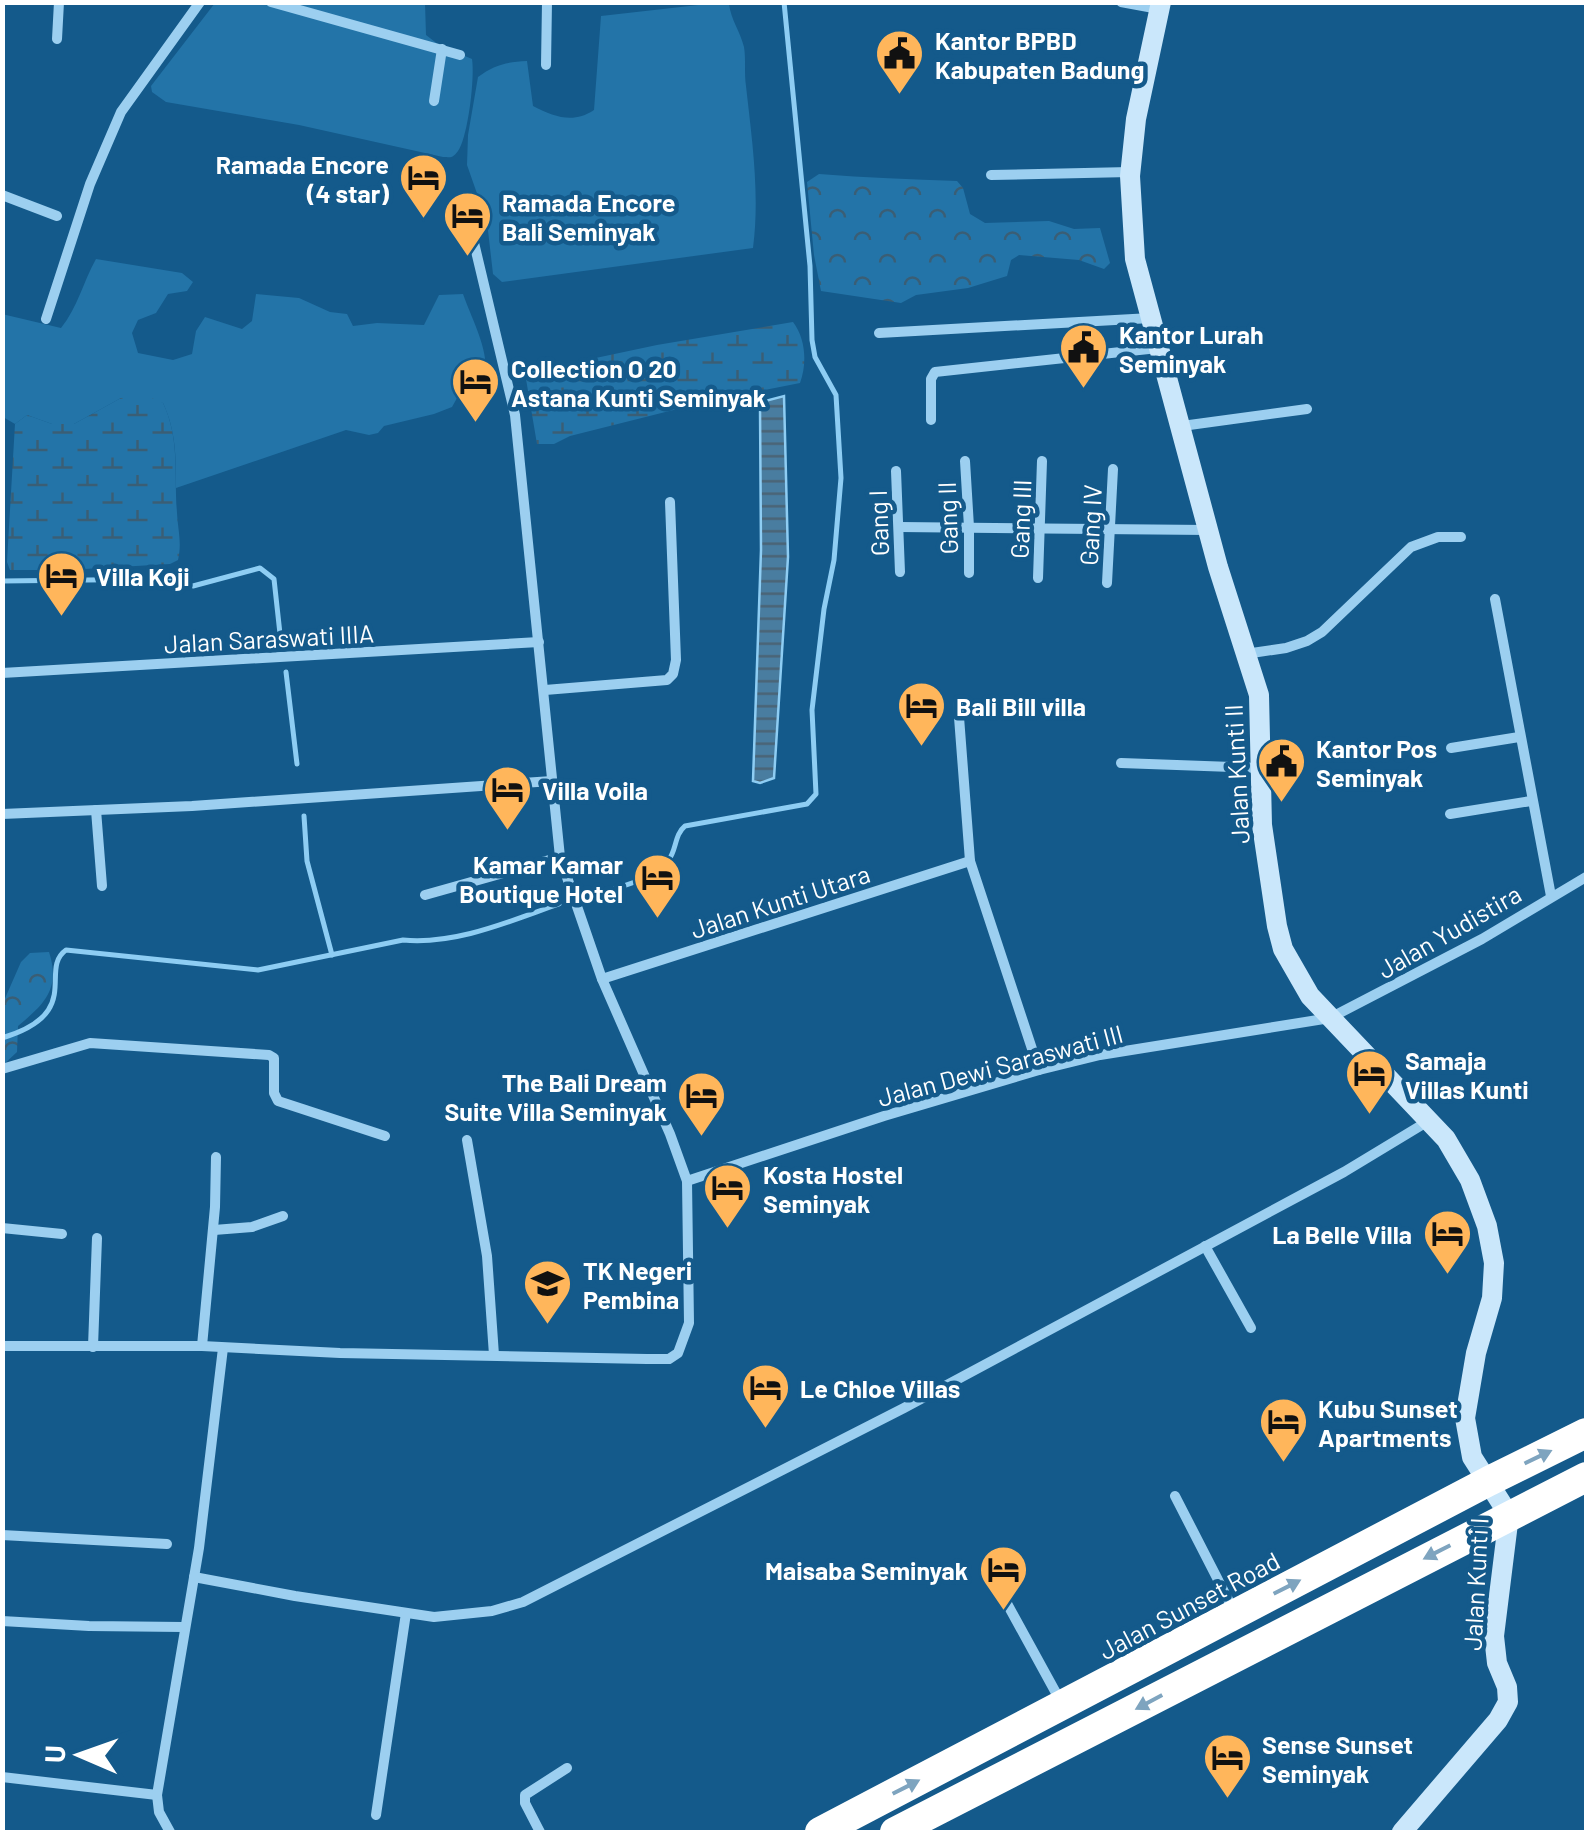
<svg xmlns="http://www.w3.org/2000/svg" width="1589" height="1835" font-family="Barlow,sans-serif">
  <style>
    .green { fill: #2374a8 }
    .forest { fill: url(#forest-crowns) }
    .wetland { fill: url(#wetland-marsh) }
    .water { fill: url(#water-rules); stroke: #8ecdf3; stroke-width: 2.5 }
    .lines { fill: none; stroke-linecap: round; stroke-linejoin: round }
    .stream { stroke: #8ecdf3; stroke-width: 5 }
    .street { stroke: #9ccff0; stroke-width: 10 }
    .secondary { stroke: #cae7fb; stroke-width: 20 }
    .highway { stroke: #fff; stroke-width: 30 }
    .oneway { fill: #7ea4bf }
    .labels { text-anchor: middle; dominant-baseline: central; stroke-width: 9; stroke-linejoin: round; paint-order: stroke }
    .poi-label { font-size: 25px; font-weight: bold; fill: #fff; stroke: #145a8b; text-anchor: start }
    .street-label { font-size: 25px; fill: #fff; stroke: #145a8b }
  </style>
  <defs>
    <pattern id="forest-crowns" width="20" height="18" patternUnits="userSpaceOnUse" patternTransform="scale(2.5)"><rect width="20" height="18" fill="#2374a8"/><path d="M2 6a3 3 0 1 1 6 0M12 15a3 3 0 1 1 6 0" fill="none" stroke="#3a5e75"/></pattern>
    <pattern id="wetland-marsh" width="20" height="14" patternUnits="userSpaceOnUse" patternTransform="scale(2.5)"><rect width="20" height="14" fill="#2374a8"/><path d="M1 5h8M5 5V1M11 12h8M15 12V8" fill="none" stroke="#3a5e75"/></pattern>
    <pattern id="water-rules" width="6" height="5" patternUnits="userSpaceOnUse" patternTransform="scale(2.5)"><rect width="6" height="5" fill="#497da0"/><path d="M0 2.5h6" fill="none" stroke="#4a6476"/></pattern>
  </defs>
  <rect width="100%" height="100%" fill="#145a8b"/>
  <g class="green">
    <path d="M215,3h210l1,32 13,10 33,14c3,18 -4,78 -14,92 -6,8 -7,6 -15,6l-144,-32 -133,-23 -14,-10 -1,-6z"/>
    <path d="M716,3l13,1c2,16 11,27 15,43 2,12 0,26 2,39 6,54 14,108 7,162l-251,34 -9,-8 -6,-52 -20,-57 1,-30 10,-58c16,-12 28,-15 49,-16l6,45c22,11 40,18 61,4l7,-94z"/>
    <path d="M96,259l86,14 11,9 -6,9 -19,3 -12,19 -18,7 -6,13 6,20 35,7 19,-6 4,-23 9,-14 37,12 10,-8 4,-27 43,4 31,14 17,2 6,12 24,-3 47,2 15,-30 24,-1c9,26 27,57 22,84l-23,11 -10,18 -18,7 -50,12 -6,7 -9,2 -23,-5 -170,58c0,-31 0,-57 -13,-85l-42,-5 -47,26h-22l-25,-9 -12,9 -12,-7 -1,-103 59,14c17,-21 22,-46 35,-69z"/>
  </g>
  <g class="forest">
    <path d="M819,174c46,4 92,5 138,7l6,7 7,26 15,9 64,-2 25,8 26,-1 10,35 -6,6 -25,-9 -60,-5 -8,5 -4,16 -39,12 -52,7 -15,8 -80,-12 -7,-36 -7,-73z"/>
    <path d="M49,952c12,37 -5,52 -31,74l-1,26 -14,13v-62l18,-41 9,-9z"/>
  </g>
  <g class="wetland">
    <path d="M793,322c13,17 14,42 7,61l-87,17 -143,36 -16,8h-17l-12,-71 132,-28z"/>
    <path d="M147,396l16,7c17,36 11,71 14,110 1,18 5,29 1,47l-8,4 -103,6h-57l-3,-8 8,-138 12,-9 25,9h22l47,-26z"/>
  </g>
  <path class="water" d="M784,396l4,161 -14,221 -14,5 -7,-2 8,-231 -1,-143 5,-6z"/>
  <g class="lines">
    <g class="stream">
      <path d="M2,581l170,-2 21,7 67,-18 14,11 7,64"/>
      <path d="M286,672l11,92"/>
      <path d="M304,816l3,45 25,94"/>
      <path d="M595,893c24,-5 56,-13 73,-32 9,-11 6,-26 17,-35l122,-22 9,-10 -4,-84 12,-101 10,-49 7,-82 -5,-83 -21,-38 -3,-17 -2,-74 -26,-264"/>
      <path d="M2,1038c83,-25 36,-68 64,-88l192,20 145,-30c53,5 107,-19 156,-36"/>
    </g>
    <g class="street">
      <path d="M271,2l189,53"/>
      <path d="M1121,2l38,7"/>
      <path d="M57,39l2,-37"/>
      <path d="M546,65l1,-63"/>
      <path d="M434,101l8,-52"/>
      <path d="M991,175l139,-3"/>
      <path d="M2,195l55,21"/>
      <path d="M46,319l44,-135 31,-72 79,-110"/>
      <path d="M879,333l272,-15"/>
      <path d="M931,420v-41l4,-7 223,-24"/>
      <path d="M1182,426l125,-17"/>
      <path d="M965,461l4,66v46"/>
      <path d="M896,471l4,101"/>
      <path d="M900,527l308,3"/>
      <path d="M1038,578l4,-117"/>
      <path d="M1107,583l6,-114"/>
      <path d="M1495,599l56,297"/>
      <path d="M1245,654l41,-6 21,-7 15,-9 89,-85 27,-10h23"/>
      <path d="M2,673l537,-31"/>
      <path d="M545,690l122,-10 6,-6 3,-14 -6,-158"/>
      <path d="M958,704l12,157 69,209"/>
      <path d="M1451,748l68,-11"/>
      <path d="M1121,763l139,5"/>
      <path d="M96,810l6,76"/>
      <path d="M2,814l190,-8 360,-25"/>
      <path d="M1450,814l81,-13"/>
      <path d="M425,895l135,-38"/>
      <path d="M602,979l368,-118"/>
      <path d="M2,1069l88,-26 179,12 5,3v35l4,8 107,35"/>
      <path d="M467,1140l20,116 7,99"/>
      <path d="M687,1181l197,-65 155,-46 61,-15 230,-37 152,-79 104,-62"/>
      <path d="M2,1228l60,6"/>
      <path d="M214,1230l38,-3 31,-11"/>
      <path d="M1205,1246l46,82"/>
      <path d="M2,1346h200l138,7 307,6h22l9,-6 11,-30 -2,-142 -17,-47 -68,-155 -42,-122 -45,-442 -45,-189"/>
      <path d="M202,1346l13,-139 1,-50"/>
      <path d="M93,1347l4,-109"/>
      <path d="M1175,1496l59,115"/>
      <path d="M2,1535l165,9"/>
      <path d="M194,1577l101,19 139,21 58,-6 31,-9 381,-194 440,-236 86,-52"/>
      <path d="M1004,1598l57,104"/>
      <path d="M2,1621l87,5 94,1"/>
      <path d="M2,1777l155,18"/>
      <path d="M376,1815l30,-202"/>
      <path d="M170,1832l-11,-20 -2,-17 42,-247 24,-200"/>
      <path d="M540,1832l-15,-29v-8l42,-27"/>
    </g>
    <path class="secondary" d="M1161,2l-25,117 -6,57 5,83 83,308 41,128 3,130 15,101 6,23 27,47 136,143 24,41 17,46 7,37 -2,35 -16,55 -11,65 7,39 37,58 -15,121 3,27 10,24 1,15 -10,18 -96,112"/>
    <g class="highway">
      <path d="M820,1832l669,-351 97,-48"/>
      <path d="M895,1832l691,-355"/>
    </g>
  </g>
  <defs><path id="oneway-solid" d="M-6-.8H1V-3.2L6.5 0L1 3.2V.8H-6Z" transform="scale(2.5)"/></defs>
  <g class="oneway">
    <use href="#oneway-solid" transform="translate(1538 1457) rotate(-26)"/>
    <use href="#oneway-solid" transform="translate(1437 1552) rotate(153)"/>
    <use href="#oneway-solid" transform="translate(1287 1587) rotate(-27)"/>
    <use href="#oneway-solid" transform="translate(1149 1702) rotate(152)"/>
    <use href="#oneway-solid" transform="translate(906 1787) rotate(-27)"/>
  </g>
  <defs>
    <symbol id="civic-pin" viewBox="-11 -11 22 30"><path d="M0 17L-7.5 6A9.5 9.5 0 1 1 7.5 6Z" fill="#ffb65b" stroke="#145a8b"/><path d="M-.6-6.5H3V-4.5H.6V-3L4-1V1h2V6H-6V1h2V-1L-.6-3ZM-1.2 2.5V6h2.4V2.5Z" fill="#111"/></symbol>
    <symbol id="hotel-pin" viewBox="-11 -11 22 30"><path d="M0 17L-7.5 6A9.5 9.5 0 1 1 7.5 6Z" fill="#ffb65b" stroke="#145a8b"/><path d="M-6-4.5h1.5V1H6V5H4.5V3h-9V5H-6ZM-4 0a1.8 1.8 0 1 1 3.6 0ZM.5 0V-2.5h3Q6-2.5 6 0Z" fill="#111"/></symbol>
    <symbol id="school-pin" viewBox="-11 -11 22 30"><path d="M0 17L-7.5 6A9.5 9.5 0 1 1 7.5 6Z" fill="#ffb65b" stroke="#145a8b"/><path d="M0-5L7-2L0 1L-7-2ZM-4 1L0 2.5L4 1V4Q0 6-4 4Z" fill="#111"/></symbol>
  </defs>
  <g fill-rule="evenodd">
    <use href="#civic-pin" x="872" y="26" width="55" height="75"/>
    <use href="#hotel-pin" x="396" y="150" width="55" height="75"/>
    <use href="#hotel-pin" x="440" y="188" width="55" height="75"/>
    <use href="#civic-pin" x="1056" y="320" width="55" height="75"/>
    <use href="#hotel-pin" x="448" y="354" width="55" height="75"/>
    <use href="#hotel-pin" x="34" y="548" width="55" height="75"/>
    <use href="#hotel-pin" x="894" y="678" width="55" height="75"/>
    <use href="#civic-pin" x="1254" y="734" width="55" height="75"/>
    <use href="#hotel-pin" x="480" y="762" width="55" height="75"/>
    <use href="#hotel-pin" x="630" y="850" width="55" height="75"/>
    <use href="#hotel-pin" x="1342" y="1046" width="55" height="75"/>
    <use href="#hotel-pin" x="674" y="1068" width="55" height="75"/>
    <use href="#hotel-pin" x="700" y="1160" width="55" height="75"/>
    <use href="#hotel-pin" x="1420" y="1206" width="55" height="75"/>
    <use href="#school-pin" x="520" y="1256" width="55" height="75"/>
    <use href="#hotel-pin" x="738" y="1360" width="55" height="75"/>
    <use href="#hotel-pin" x="1256" y="1394" width="55" height="75"/>
    <use href="#hotel-pin" x="976" y="1542" width="55" height="75"/>
    <use href="#hotel-pin" x="1200" y="1730" width="55" height="75"/>
  </g>
  <g class="labels">
    <g class="poi-label">
      <text x="935" y="40">Kantor BPBD<tspan x="935" dy="29">Kabupaten Badung</tspan></text>
      <text x="389" y="164" text-anchor="end">Ramada Encore<tspan x="389" dy="29">(4 star)</tspan></text>
      <text x="502" y="202">Ramada Encore<tspan x="502" dy="29">Bali Seminyak</tspan></text>
      <text x="1119" y="334">Kantor Lurah<tspan x="1119" dy="29">Seminyak</tspan></text>
      <text x="511" y="368">Collection O 20<tspan x="511" dy="29">Astana Kunti Seminyak</tspan></text>
      <text x="96" y="576">Villa Koji</text>
      <text x="956" y="706">Bali Bill villa</text>
      <text x="1316" y="748">Kantor Pos<tspan x="1316" dy="29">Seminyak</tspan></text>
      <text x="542" y="790">Villa Voila</text>
      <text x="623" y="864" text-anchor="end">Kamar Kamar<tspan x="623" dy="29">Boutique Hotel</tspan></text>
      <text x="1405" y="1060">Samaja<tspan x="1405" dy="29">Villas Kunti</tspan></text>
      <text x="667" y="1082" text-anchor="end">The Bali Dream<tspan x="667" dy="29">Suite Villa Seminyak</tspan></text>
      <text x="763" y="1174">Kosta Hostel<tspan x="763" dy="29">Seminyak</tspan></text>
      <text x="1412" y="1234" text-anchor="end">La Belle Villa</text>
      <text x="583" y="1270">TK Negeri<tspan x="583" dy="29">Pembina</tspan></text>
      <text x="800" y="1388">Le Chloe Villas</text>
      <text x="1318" y="1408">Kubu Sunset<tspan x="1318" dy="29">Apartments</tspan></text>
      <text x="968" y="1570" text-anchor="end">Maisaba Seminyak</text>
      <text x="1262" y="1744">Sense Sunset<tspan x="1262" dy="29">Seminyak</tspan></text>
    </g>
    <g class="street-label">
      <text transform="translate(947 518) rotate(-92)">Gang II</text>
      <text transform="translate(1020 519) rotate(-88)">Gang III</text>
      <text transform="translate(878 523) rotate(-92)">Gang I</text>
      <text transform="translate(1090 525) rotate(-87)">Gang IV</text>
      <text transform="translate(269 638) rotate(-3)">Jalan Saraswati IIIA</text>
      <text transform="translate(1236 774) rotate(-93)">Jalan Kunti II</text>
      <text transform="translate(780 901) rotate(-18)">Jalan Kunti Utara</text>
      <text transform="translate(1449 931) rotate(-30)">Jalan Yudistira</text>
      <text transform="translate(1000 1065) rotate(-15)">Jalan Dewi Saraswati III</text>
      <text transform="translate(1475 1584) rotate(-87)">Jalan Kunti I</text>
      <text transform="translate(1189 1605) rotate(-28)">Jalan Sunset Road</text>
    </g>
  </g>
  <rect width="1589" height="1835" fill="none" stroke="#ffffff" stroke-width="10"/>
  <g transform="translate(80 1755) rotate(272)" stroke="#145a8b" stroke-width="8" paint-order="stroke">
  <path d="M0-8L18 38L0 25L-18 38Z" fill="#ffffff"/>
  <text y="-15" font-size="28" font-weight="bold" text-anchor="middle" fill="#ffffff">U</text>
  </g>
</svg>
